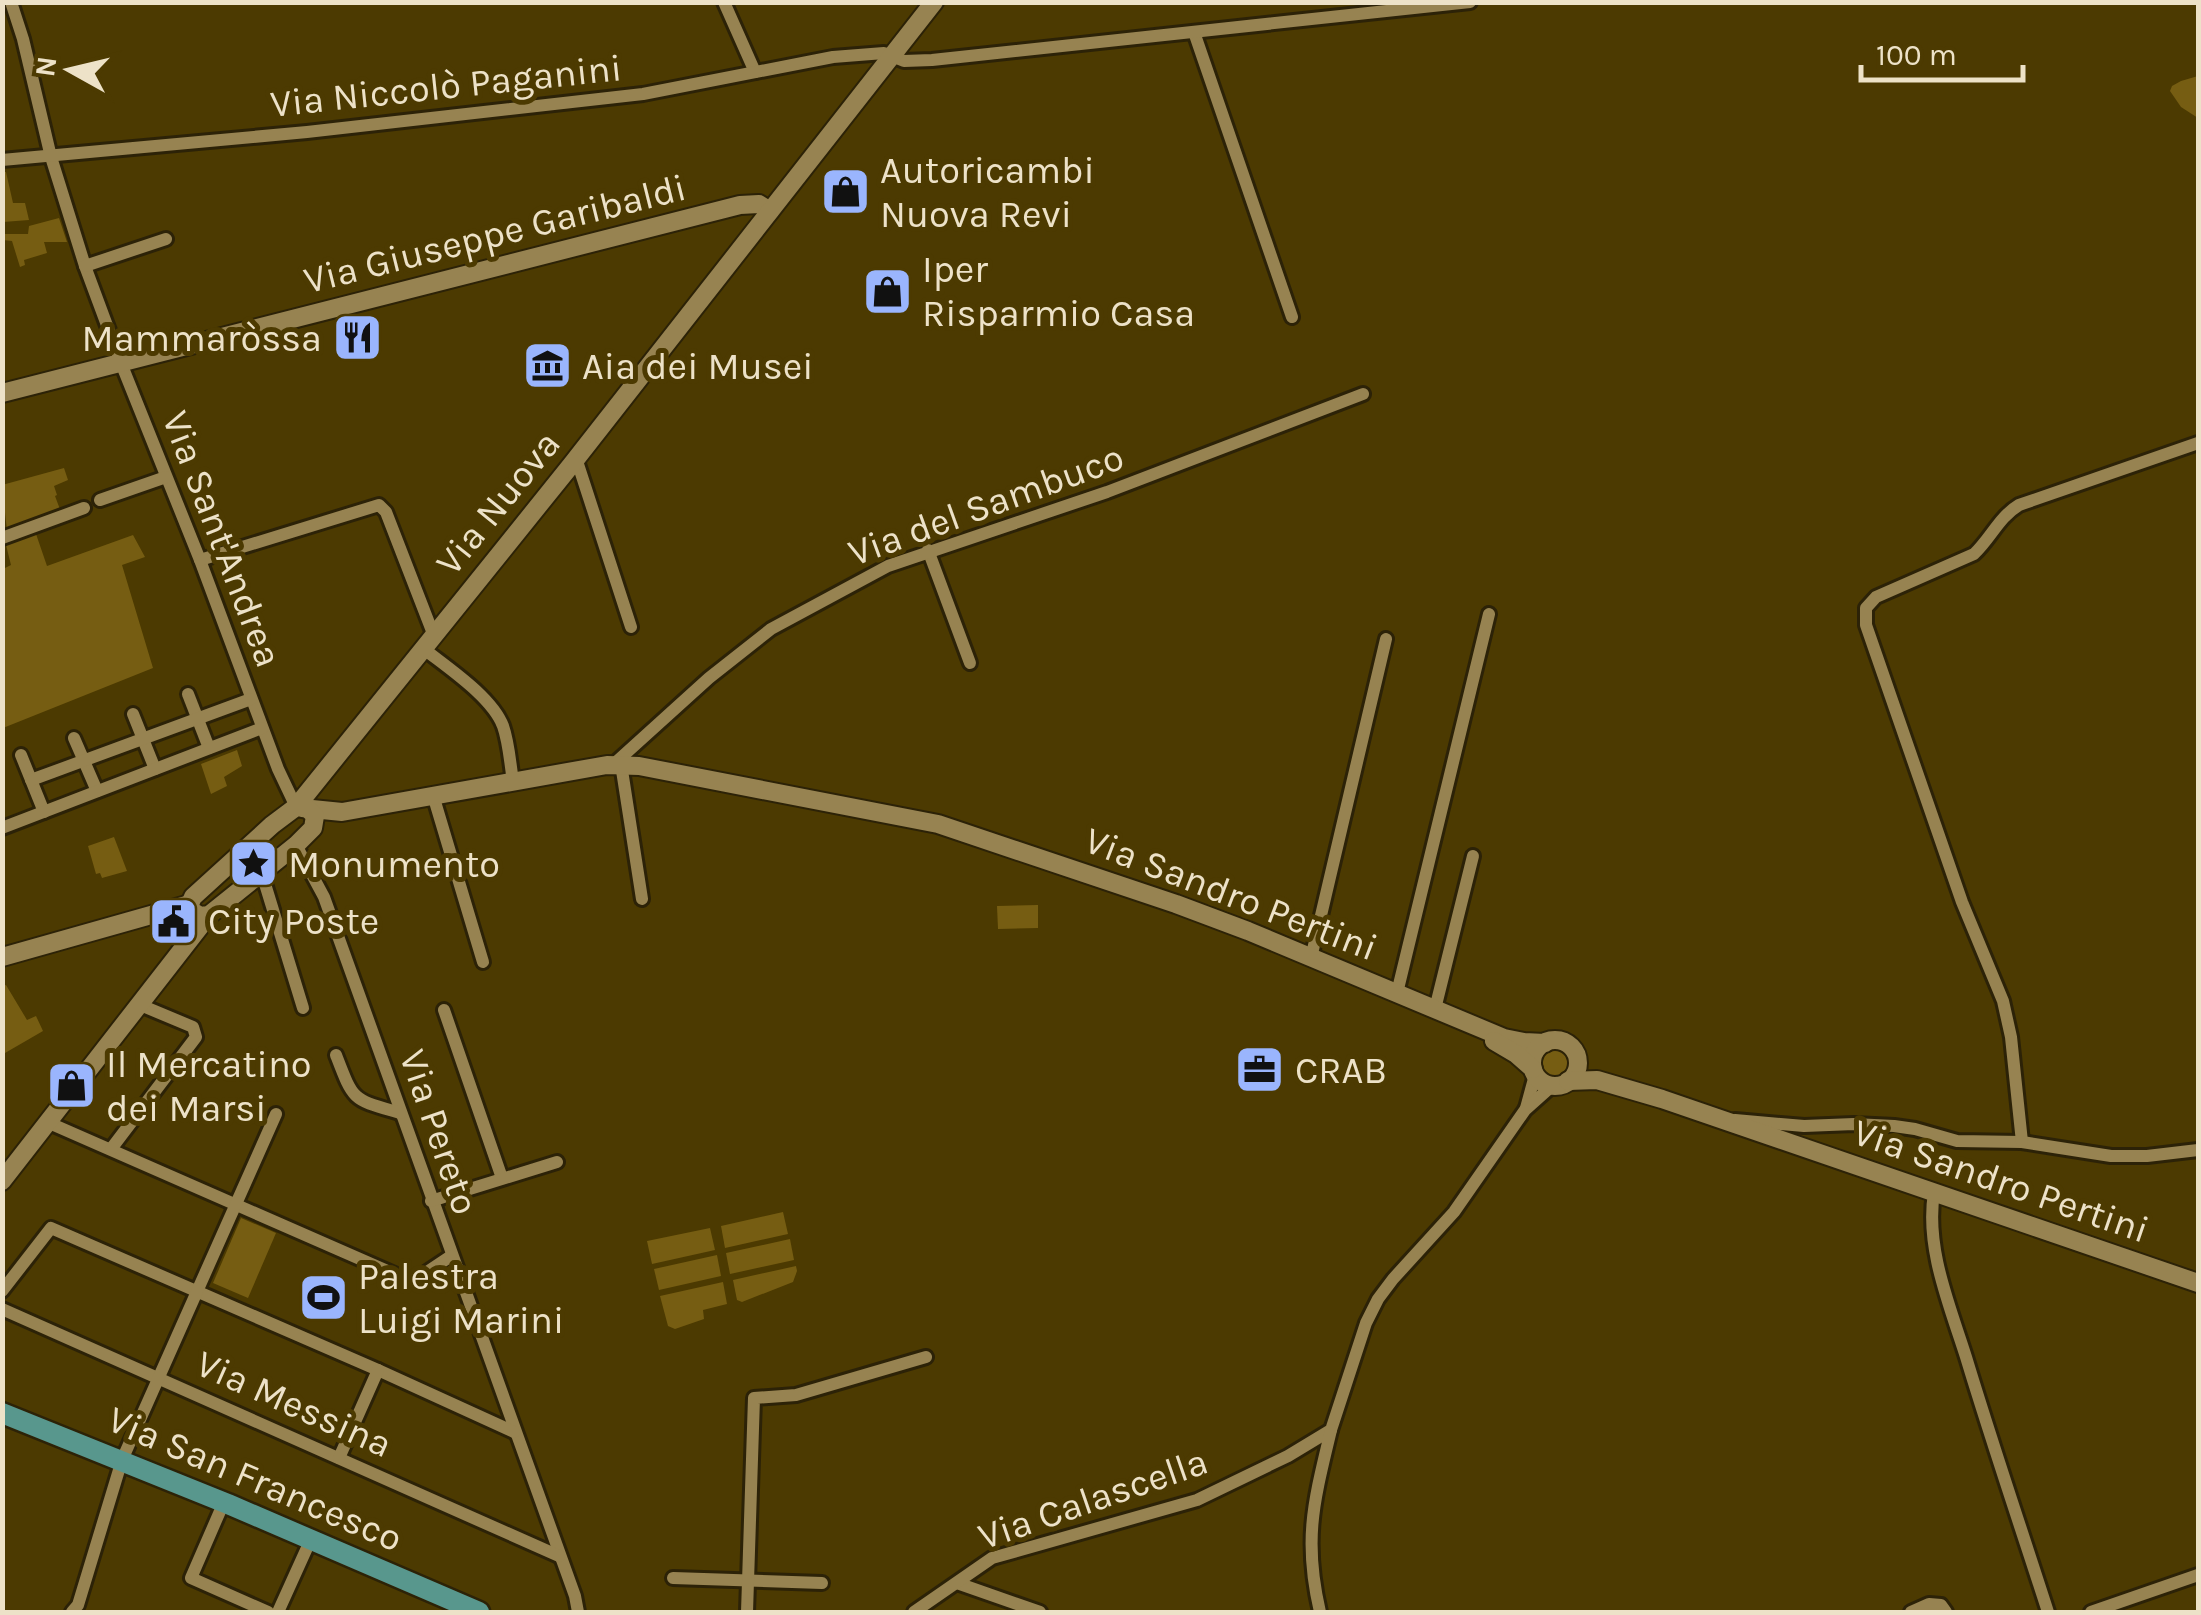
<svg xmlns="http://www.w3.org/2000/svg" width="2201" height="1615" font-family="Karla,sans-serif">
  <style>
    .green { fill: #765d12 }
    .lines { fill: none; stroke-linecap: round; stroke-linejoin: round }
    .minor-casing { stroke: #2c2207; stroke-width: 18 }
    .tertiary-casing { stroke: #2c2207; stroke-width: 22 }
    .secondary-casing { stroke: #2c2207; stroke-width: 22 }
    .primary-casing { stroke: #2c2207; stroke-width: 25 }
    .minor { stroke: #978351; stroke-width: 12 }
    .tertiary { stroke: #978351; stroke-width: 18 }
    .secondary { stroke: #978351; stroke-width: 18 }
    .primary { stroke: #58978d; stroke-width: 20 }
    .labels { text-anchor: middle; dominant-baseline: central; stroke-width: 10; stroke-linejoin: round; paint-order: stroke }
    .street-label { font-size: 38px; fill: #ede2c8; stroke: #4c3a01 }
    .poi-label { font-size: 38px; fill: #ede2c8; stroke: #4c3a01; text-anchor: start }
  </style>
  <rect width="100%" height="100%" fill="#4c3a01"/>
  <g class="green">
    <path d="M2198,76v42l-17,-11 -11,-16 2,-5 9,-5z"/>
    <path d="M3,172h3l7,31h12l4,17 -26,2v12h25l1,-8 30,-8 8,24h-23l3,11 -23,7 1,5 -5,2 -8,-26 -9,-1z"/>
    <path d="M64,468l4,12 -14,6 3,9 -2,1 6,16 -54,19 -5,-46z"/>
    <path d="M35,531l12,35 86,-31 12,22 -23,8 31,103 -150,60v-159l8,-4 -6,-24z"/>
    <path d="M237,750l5,16 -18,11 3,9 -16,8 -10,-30z"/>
    <path d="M114,837l13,34 -25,7 -2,-5 -4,1 -8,-28z"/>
    <path d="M1038,905v23l-40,1 -1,-23z"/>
    <path d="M6,985l21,35 9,-4 7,15 -38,22 -3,-1v-66z"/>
    <circle cx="1555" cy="1063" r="17"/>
    <path d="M783,1212l5,22 -63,14 -4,-22z"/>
    <path d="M241,1218l35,15 -28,65 -35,-15z"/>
    <path d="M710,1228l5,22 -63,14 -5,-23z"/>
    <path d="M790,1239l4,21 -64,14 -4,-21z"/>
    <path d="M717,1255l4,21 -62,14 -5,-21z"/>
    <path d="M796,1266l1,5 -4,11 -51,20 -5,-2 -4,-20z"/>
    <path d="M723,1282l4,22 -24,6 1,9 -29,10 -7,-3 -8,-30z"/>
  </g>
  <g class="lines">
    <defs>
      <g id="minor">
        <path d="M11,2l12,37 28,118 34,109 36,97 79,197 78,209 18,38"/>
        <path d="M724,2l31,70"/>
        <path d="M1194,32l98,285"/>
        <path d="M2,160l305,-28 336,-38 190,-37 51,-4 20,8 28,-1 538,-58"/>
        <path d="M85,266l81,-27"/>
        <path d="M576,458l55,169"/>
        <path d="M100,500l66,-23"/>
        <path d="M2,538l82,-30"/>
        <path d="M928,550l42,113"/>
        <path d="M200,560l179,-55 7,7 48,124"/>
        <path d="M424,649c24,19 68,48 79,77 6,17 7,37 10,55"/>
        <path d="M188,694l21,54"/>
        <path d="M133,714l22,55"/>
        <path d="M74,738l23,53"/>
        <path d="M21,755l23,57"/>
        <path d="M614,764l95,-86 62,-49 117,-63 219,-74 256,-98"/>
        <path d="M621,764l21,135"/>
        <path d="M31,780l220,-81"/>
        <path d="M433,795l50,167"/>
        <path d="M2,828l260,-100"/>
        <path d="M296,845l28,52 251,699 3,16"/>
        <path d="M262,874l41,134"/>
        <path d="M1311,958l75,-319"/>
        <path d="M1397,993l92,-379"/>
        <path d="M1435,1009l38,-153"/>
        <path d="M444,1010l58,168"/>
        <path d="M336,1055c18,47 16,44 64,58"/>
        <path d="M1526,1108l9,-33"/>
        <path d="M1735,1120l69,6 50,-2 40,2 21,3 42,12 65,1 89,14h36l51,-6"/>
        <path d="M47,1122l361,158h7l36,-24"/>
        <path d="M2022,1142l-11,-105 -8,-36 -41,-99 -96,-277v-17l10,-11 98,-43c17,-16 25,-37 45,-49l179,-62"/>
        <path d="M111,1149l85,-112 -3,-10 -55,-23"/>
        <path d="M1934,1193c-9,55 16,113 32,164 26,86 55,171 82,255"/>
        <path d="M431,1201l126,-39"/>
        <path d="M2,1291l49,-63 327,142 136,62"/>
        <path d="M2,1309l557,247"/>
        <path d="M339,1458l39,-88"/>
        <path d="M224,1502l-33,76 77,34"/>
        <path d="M673,1578l149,5"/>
        <path d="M957,1583l83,29"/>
        <path d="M72,1612l6,-7 44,-145 154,-346"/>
        <path d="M278,1612l33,-73"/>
        <path d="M747,1612l7,-214 42,-3 130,-38"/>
        <path d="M914,1612l78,-54 205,-58 91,-44 43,-26 35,-107 12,-24 15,-20 61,-67 71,-102 28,-25"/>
        <path d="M1320,1612c-17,-73 -6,-111 11,-182"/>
        <path d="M1911,1612l18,-8 12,1 5,7"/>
        <path d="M2091,1612l107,-37"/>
      </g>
      <g id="tertiary">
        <path d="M2,393l738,-188 19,-1 11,7"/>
        <path d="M2,957l188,-53"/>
      </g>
      <g id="secondary">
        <path d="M302,808l40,4 265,-47 32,1 299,58 238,80 72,27 256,107 20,4 21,1"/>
        <path d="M308,809l7,7 -2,12 -17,17 -87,70 -9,1 -8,-5 -2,-7 3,-7 79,-72 24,-18 276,-343 362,-462"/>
        <circle cx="1555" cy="1063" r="23"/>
        <path d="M1494,1041l22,13 17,15"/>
        <path d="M1568,1081l29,-1 65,19 536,184"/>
        <path d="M2,1181l207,-266"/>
      </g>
      <path id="primary" d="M2,1413l226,91 251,108"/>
    </defs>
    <use href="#minor" class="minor-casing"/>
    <use href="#tertiary" class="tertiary-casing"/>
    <use href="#secondary" class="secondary-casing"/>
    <use href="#primary" class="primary-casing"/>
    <use href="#minor" class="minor"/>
    <use href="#tertiary" class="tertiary"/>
    <use href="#secondary" class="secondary"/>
    <use href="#primary" class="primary"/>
  </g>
  <defs>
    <symbol id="shop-square" viewBox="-11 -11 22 22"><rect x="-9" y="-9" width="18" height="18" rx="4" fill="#9ab5fd" stroke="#4c3a01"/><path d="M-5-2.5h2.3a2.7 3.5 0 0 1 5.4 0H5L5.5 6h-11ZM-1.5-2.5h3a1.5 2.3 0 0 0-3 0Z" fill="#111"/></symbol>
    <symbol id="restaurant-square" viewBox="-11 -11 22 22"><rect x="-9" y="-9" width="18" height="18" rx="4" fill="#9ab5fd" stroke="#4c3a01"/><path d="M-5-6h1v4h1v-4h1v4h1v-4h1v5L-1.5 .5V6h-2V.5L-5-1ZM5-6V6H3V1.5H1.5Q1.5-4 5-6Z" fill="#111"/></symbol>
    <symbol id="museum-square" viewBox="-11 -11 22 22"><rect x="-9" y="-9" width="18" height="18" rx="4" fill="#9ab5fd" stroke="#4c3a01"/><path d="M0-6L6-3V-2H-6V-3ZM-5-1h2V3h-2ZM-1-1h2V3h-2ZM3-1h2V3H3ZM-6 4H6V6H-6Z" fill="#111"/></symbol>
    <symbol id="sight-square" viewBox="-11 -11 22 22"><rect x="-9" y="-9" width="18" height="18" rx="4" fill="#9ab5fd" stroke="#4c3a01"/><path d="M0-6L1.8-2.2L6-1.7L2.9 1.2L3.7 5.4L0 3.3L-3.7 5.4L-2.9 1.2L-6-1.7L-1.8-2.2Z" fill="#111"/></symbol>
    <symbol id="civic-square" viewBox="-11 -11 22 22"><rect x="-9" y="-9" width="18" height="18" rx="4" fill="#9ab5fd" stroke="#4c3a01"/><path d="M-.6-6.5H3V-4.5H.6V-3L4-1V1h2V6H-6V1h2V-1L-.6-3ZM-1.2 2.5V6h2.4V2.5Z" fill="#111"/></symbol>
    <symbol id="office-square" viewBox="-11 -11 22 22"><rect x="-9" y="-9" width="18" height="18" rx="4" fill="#9ab5fd" stroke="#4c3a01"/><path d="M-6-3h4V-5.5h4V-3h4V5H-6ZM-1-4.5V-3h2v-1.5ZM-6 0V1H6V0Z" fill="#111"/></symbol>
    <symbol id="stadium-square" viewBox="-11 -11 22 22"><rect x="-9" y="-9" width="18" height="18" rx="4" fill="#9ab5fd" stroke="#4c3a01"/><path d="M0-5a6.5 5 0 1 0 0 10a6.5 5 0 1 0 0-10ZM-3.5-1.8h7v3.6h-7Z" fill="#111"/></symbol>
  </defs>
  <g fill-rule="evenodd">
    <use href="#shop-square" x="818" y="164" width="55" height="55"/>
    <use href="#shop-square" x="860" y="264" width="55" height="55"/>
    <use href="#restaurant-square" x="330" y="310" width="55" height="55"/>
    <use href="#museum-square" x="520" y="338" width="55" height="55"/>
    <use href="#sight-square" x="226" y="836" width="55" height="55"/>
    <use href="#civic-square" x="146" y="894" width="55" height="55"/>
    <use href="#office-square" x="1232" y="1042" width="55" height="55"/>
    <use href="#shop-square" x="44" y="1058" width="55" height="55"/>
    <use href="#stadium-square" x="296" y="1270" width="55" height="55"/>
  </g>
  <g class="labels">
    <g class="street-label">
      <text transform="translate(446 86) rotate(-6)">Via Niccolò Paganini</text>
      <text transform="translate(495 234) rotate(-14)">Via Giuseppe Garibaldi</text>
      <text transform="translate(498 503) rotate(-51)">Via Nuova</text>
      <text transform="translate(986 505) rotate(-20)">Via del Sambuco</text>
      <text transform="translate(222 539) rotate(69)">Via Sant'Andrea</text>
      <text transform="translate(1231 894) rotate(21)">Via Sandro Pertini</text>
      <text transform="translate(439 1132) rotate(71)">Via Pereto</text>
      <text transform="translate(2001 1181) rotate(19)">Via Sandro Pertini</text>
      <text transform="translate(294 1404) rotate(24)">Via Messina</text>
      <text transform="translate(255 1479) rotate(23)">Via San Francesco</text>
      <text transform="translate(1093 1499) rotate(-19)">Via Calascella</text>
    </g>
    <g class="poi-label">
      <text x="880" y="170">Autoricambi<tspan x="880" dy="44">Nuova Revi</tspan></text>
      <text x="922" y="269">Iper<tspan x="922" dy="44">Risparmio Casa</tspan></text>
      <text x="322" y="338" text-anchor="end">Mammaròssa</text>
      <text x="582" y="366">Aia dei Musei</text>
      <text x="288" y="864">Monumento</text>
      <text x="208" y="921">City Poste</text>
      <text x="106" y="1064">Il Mercatino<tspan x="106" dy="44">dei Marsi</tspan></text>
      <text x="1295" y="1070">CRAB</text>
      <text x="358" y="1276">Palestra<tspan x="358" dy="44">Luigi Marini</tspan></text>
    </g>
  </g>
  <rect width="2201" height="1615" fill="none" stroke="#ede2c8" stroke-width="10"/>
  <g transform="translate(70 70) rotate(278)" stroke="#4c3a01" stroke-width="8" paint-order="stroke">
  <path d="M0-8L18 38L0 25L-18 38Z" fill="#ede2c8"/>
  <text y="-15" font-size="28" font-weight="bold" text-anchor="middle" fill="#ede2c8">N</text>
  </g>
  <path d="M1861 65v15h162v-15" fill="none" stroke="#ede2c8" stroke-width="5"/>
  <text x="1876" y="65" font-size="30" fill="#ede2c8" stroke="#4c3a01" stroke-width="8" paint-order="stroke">100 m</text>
</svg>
